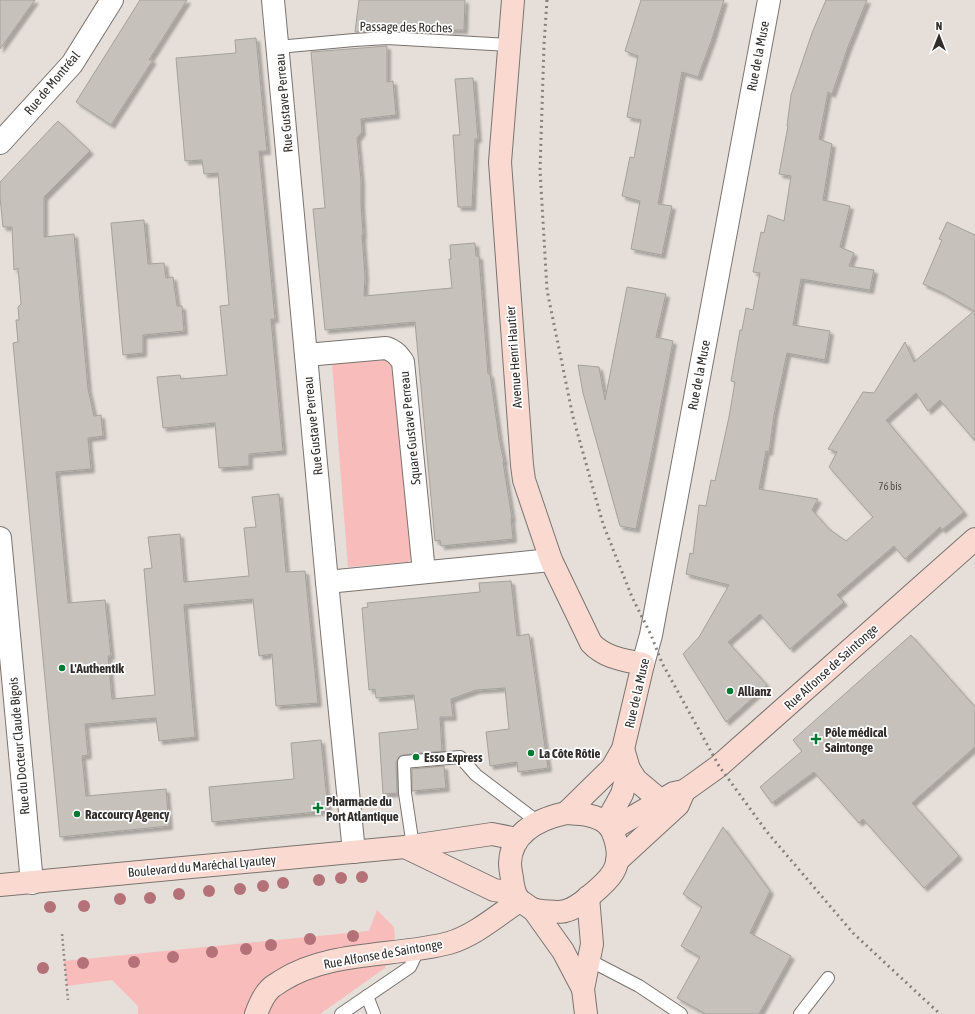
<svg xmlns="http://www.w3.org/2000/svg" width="975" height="1014" font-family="'Asap Condensed',sans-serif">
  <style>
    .green { fill: #f8bcbb }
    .building { fill: #c6c2bb; stroke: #a5a19b; filter: url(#shadow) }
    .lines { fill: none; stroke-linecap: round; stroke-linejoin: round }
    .lane-casing { stroke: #7a7470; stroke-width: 14 }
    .street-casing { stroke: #7a7470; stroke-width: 24 }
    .secondary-casing { stroke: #7a7470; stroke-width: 24 }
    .path { stroke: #938d8a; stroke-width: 2.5; stroke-dasharray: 2 3; stroke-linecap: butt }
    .lane { stroke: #fff; stroke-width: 12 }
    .street { stroke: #fff; stroke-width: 22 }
    .secondary { stroke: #fadad0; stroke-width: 22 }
    .rail { stroke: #86817d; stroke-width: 3; stroke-dasharray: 2 4; stroke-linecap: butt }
    .tree { fill: #b47278 }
    .poi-dot { fill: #037a31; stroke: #fff; stroke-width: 1.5 }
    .labels { text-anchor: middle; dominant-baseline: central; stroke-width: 3.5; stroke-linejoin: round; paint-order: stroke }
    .number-label { font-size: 11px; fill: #56524f }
    .street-label { font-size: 13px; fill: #302d2b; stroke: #fff }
    .poi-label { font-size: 13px; font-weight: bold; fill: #302d2b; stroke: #fff; text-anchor: start }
  </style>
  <defs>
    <filter id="shadow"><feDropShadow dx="3.5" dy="3.5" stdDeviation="1" flood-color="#0004"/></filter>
  </defs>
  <rect width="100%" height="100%" fill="#e5ded9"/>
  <g class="green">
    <path d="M389,360l8,7 18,186 -7,9 -60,5 -16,-204z"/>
    <path d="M377,910l17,17 1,10 -10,31 -65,46h-182v-8l-26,-26 -45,6 -3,-25 305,-30z"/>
  </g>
  <g class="building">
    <path d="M0,0h35l-35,49z"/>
    <path d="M140,0h47l-38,60h4l-42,65 -35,-23z"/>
    <path d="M359,0h106l-1,30h-48l-28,-2v3l-33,1z"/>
    <path d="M641,0h83l-12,39 -14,38 -16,-5 -24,132 14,2 -10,49 -31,-6 9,-48 -18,-5 8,-39 4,1 7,-38 -14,-3 11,-61 -13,-5z"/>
    <path d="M826,0h41l-19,47 -16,47 -4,-2 -9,47 13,5 -9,56 27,6 -10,41 14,6 -5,13 25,4 -4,20 -69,-11 -8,46 37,6 -5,29 -38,-7 -13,62 -5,37 -3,-1 -7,38 59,10 -6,11 17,19 17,12 27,-24 -44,-50 8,-15 -9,-3 35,-57 11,1 31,-51 9,20 60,-51 -33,-19 -18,-8 19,-44 -3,-1 8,-17 28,13v206l-35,-41 -12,11 -12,-18 -30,27 78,92 -22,18 -2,-3 -35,32 -11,-13 -57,49 7,7 -54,47 -30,-35 -32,28 39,43 -41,37 -43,-68 16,-17 30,-52 -43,-11 4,-21 3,1 6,-49 7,1 5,-26 4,1 14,-64 6,-35 -4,-1 9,-51h2l4,-22 7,2 7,-37 -7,-1 8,-40 3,1 4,-18 16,6 7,-45 -12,-2 9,-48h-1l4,-31 21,-62z"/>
    <path d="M256,38l11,113h-8l16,168h-4l12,132 -34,3v12l-30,2 -4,-45 -52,5 -6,-51 23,-2 1,4 46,-4 -7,-69 9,-1 -11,-132 -14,1 -2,-14 -17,1 -9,-103 60,-5 -1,-13z"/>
    <path d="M387,46v36l6,-1 3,34 -35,4 1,13 -5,6 4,43v23l2,31h-1l3,41 -1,20 88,-8 -3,-29h2l-1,-14 25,-2 1,13h3l9,118h2l9,64 5,24h-1l9,56h-1l2,21 -72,7 -1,-6 -5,1 -20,-219 -90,8 -12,-121 12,-1 -14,-156z"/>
    <path d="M473,78l5,61h-3l-3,68h-14l-5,-72h7l-5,-56z"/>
    <path d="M58,121l32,30 -46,46v40l30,-3 14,155 6,27 7,-1 2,21 -15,2 3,31 -35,3 12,131 37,-3 6,56h-3l4,43 43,-4 -11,-126 8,-1 -4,-31 32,-3 4,48 65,-6 -5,-48 12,-1 -4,-30 27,-3 7,78 19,-1 13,132 -42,3 -4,-52 -13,2 -6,-57 -69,6 11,132 -36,4 -3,-23 -71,6 3,31 -6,1 4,40 80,-7 3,37 -109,11 -47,-494 5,-1 -2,-22h3l-1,-13 3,-3 -3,-36 -4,2 -2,-43h-9l-3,-30v-15z"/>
    <path d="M144,220l4,44 16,-1 2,15 7,-1 4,29h5l2,25 -41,4v18l-20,2 -12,-132z"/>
    <path d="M627,287l39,7 -10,43 17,4 -21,110 -16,78 -16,-3 -37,-133 -5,-28 21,2 6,33z"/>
    <path d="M511,581l6,55 12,-2 19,134 -30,4 -1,-10 -27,4 -4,-34 23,-3 -4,-41 -29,2 -25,9 2,18h-13l2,34 -39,4 -3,1 -4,6 1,31 -14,1 -4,-61 39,-4 -4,-34 -38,3 -1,-9 -6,1 -7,-82 6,-1 -1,-4 113,-11 -1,-9z"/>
    <path d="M911,635l64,72v40l-63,56 47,53 -35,32 -61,-69 -4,4 -45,-51 -42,31 -12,-16 42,-36 -9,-11z"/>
    <path d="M321,740l7,71 -116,11 -3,-35 85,-8 -3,-36z"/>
    <path d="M444,766l2,22 -34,3v-22z"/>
    <path d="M723,827l47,64 -20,42 41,23 -32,58h-53l-29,-16 23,-41 -19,-11 21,-39 -19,-13z"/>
  </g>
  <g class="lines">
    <defs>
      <g id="lane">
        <path d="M278,47l76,-7 33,-2 122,7"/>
        <path d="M413,846l-8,-53 -1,-31 56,-5 16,18 62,47"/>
        <path d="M589,960l50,26 42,28"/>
        <path d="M367,996l7,18"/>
        <path d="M341,1014l69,-47 9,-19"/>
        <path d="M800,1014l28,-36"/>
      </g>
      <g id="street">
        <path d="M273,0l54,582 27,270"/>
        <path d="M0,143l72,-79 40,-64"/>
        <path d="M306,355l80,-7c9,3 12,7 17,14l21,210"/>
        <path d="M0,538l32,345"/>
        <path d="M327,582l224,-22"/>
        <path d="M643,664l8,-29 118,-635"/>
      </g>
      <g id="secondary">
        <path d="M513,0l-13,162 22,303 2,15 27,80 40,83c14,15 33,17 52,21l-20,85 -11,19 -46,45"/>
        <path d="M623,749l6,20 7,11 25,21"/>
        <path d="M566,813c14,1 29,1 40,10 6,5 8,11 10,19 7,26 -7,38 -25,53 -7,6 -16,14 -26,16 -6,2 -26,0 -33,-2 -3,-2 -7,-5 -10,-7 -8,-5 -9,-15 -10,-24 -1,-5 -2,-10 -2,-15 1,-31 29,-44 56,-50z"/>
        <path d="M606,823l16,-29 7,-25"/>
        <path d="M612,829l62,-36 10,-2 10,-7 25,-18 256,-227"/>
        <path d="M405,847l89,43 20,3"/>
        <path d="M617,861l61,-56 6,-14"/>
        <path d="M0,885l405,-38 87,-13 25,5"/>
        <path d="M533,909l30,42 20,38"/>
        <path d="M256,1014c3,-8 7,-18 13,-24 3,-4 8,-6 12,-9 48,-31 115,-24 168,-38 25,-7 49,-28 70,-42"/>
        <path d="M586,1014l-3,-25 9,-45 -4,-47"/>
      </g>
    </defs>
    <use href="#lane" class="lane-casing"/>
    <use href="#street" class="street-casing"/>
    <use href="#secondary" class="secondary-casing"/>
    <path class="path" d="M62,934l6,66"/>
    <use href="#lane" class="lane"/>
    <use href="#street" class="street"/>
    <use href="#secondary" class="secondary"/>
    <path class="rail" d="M547,0l-3,45 -4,125 7,120 26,127 30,107 29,73 19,38 11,28 57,103 48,66 86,101 87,81"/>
  </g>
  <g class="tree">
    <circle cx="362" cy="877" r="6"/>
    <circle cx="341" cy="878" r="6"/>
    <circle cx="319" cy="880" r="6"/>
    <circle cx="283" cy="883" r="6"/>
    <circle cx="263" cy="886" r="6"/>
    <circle cx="240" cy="889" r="6"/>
    <circle cx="209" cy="891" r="6"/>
    <circle cx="179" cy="894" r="6"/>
    <circle cx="150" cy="898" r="6"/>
    <circle cx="120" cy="899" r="6"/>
    <circle cx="84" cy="906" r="6"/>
    <circle cx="50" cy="907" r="6"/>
    <circle cx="353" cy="936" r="6"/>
    <circle cx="310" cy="939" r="6"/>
    <circle cx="271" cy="945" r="6"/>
    <circle cx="246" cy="949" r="6"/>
    <circle cx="212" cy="952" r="6"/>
    <circle cx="173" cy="957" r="6"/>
    <circle cx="134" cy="962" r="6"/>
    <circle cx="83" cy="963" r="6"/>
    <circle cx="43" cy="968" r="6"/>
  </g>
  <g class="poi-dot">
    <circle cx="62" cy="668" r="4"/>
    <circle cx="730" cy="691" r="4"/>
    <path d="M814 733h4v4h4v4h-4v4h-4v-4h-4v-4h4z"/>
    <circle cx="531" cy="753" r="4"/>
    <circle cx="416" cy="757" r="4"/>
    <path d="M316 802h4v4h4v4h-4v4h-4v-4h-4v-4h4z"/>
    <circle cx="77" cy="814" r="4"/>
  </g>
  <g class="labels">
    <g class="number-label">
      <text x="890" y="486">76 bis</text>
    </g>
    <g class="street-label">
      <text transform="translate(406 27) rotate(1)">Passage des Roches</text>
      <text transform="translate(758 56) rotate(-79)">Rue de la Muse</text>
      <text transform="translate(52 83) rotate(-50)">Rue de Montréal</text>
      <text transform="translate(284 103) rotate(-95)">Rue Gustave Perreau</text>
      <text transform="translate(514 357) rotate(-94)">Avenue Henri Hautier</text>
      <text transform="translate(699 375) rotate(-79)">Rue de la Muse</text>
      <text transform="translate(313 426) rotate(-96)">Rue Gustave Perreau</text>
      <text transform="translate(410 428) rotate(-96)">Square Gustave Perreau</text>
      <text transform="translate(831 667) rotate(-42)">Rue Alfonse de Saintonge</text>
      <text transform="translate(637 693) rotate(-77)">Rue de la Muse</text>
      <text transform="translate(19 746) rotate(-95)">Rue du Docteur Claude Bigois</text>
      <text transform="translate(202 866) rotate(-5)">Boulevard du Maréchal Lyautey</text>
      <text transform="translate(383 954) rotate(-10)">Rue Alfonse de Saintonge</text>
    </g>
    <g class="poi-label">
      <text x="70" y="668">L'Authentik</text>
      <text x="738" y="691">Allianz</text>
      <text x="825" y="732">Pôle médical<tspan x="825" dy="15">Saintonge</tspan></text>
      <text x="539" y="753">La Côte Rôtie</text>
      <text x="424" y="757">Esso Express</text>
      <text x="326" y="801">Pharmacie du<tspan x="326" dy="15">Port Atlantique</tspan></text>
      <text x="85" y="814">Raccourcy Agency</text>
    </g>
  </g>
  <g transform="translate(939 36)" stroke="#ffffff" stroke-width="3" paint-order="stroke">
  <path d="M0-3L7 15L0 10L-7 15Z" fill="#302d2b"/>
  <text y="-6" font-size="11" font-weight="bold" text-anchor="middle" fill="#302d2b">N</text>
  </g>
</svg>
